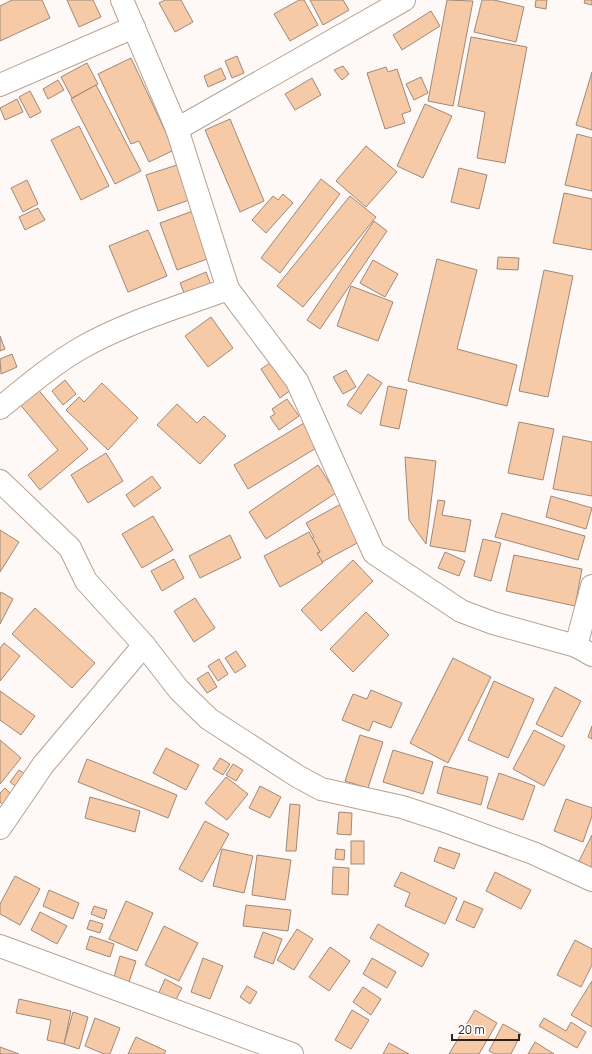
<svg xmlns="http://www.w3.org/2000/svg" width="592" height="1054" font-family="Manrope,sans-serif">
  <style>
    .building { fill: #f7caa7; stroke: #9e8979 }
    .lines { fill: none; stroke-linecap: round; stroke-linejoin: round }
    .minor-casing { stroke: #b8a292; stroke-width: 24 }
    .minor { stroke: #fff; stroke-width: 22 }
  </style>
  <rect width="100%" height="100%" fill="#fef9f6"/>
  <g class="building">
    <path d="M12,0h30l8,18 -50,23v-35z"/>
    <path d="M67,0h26l8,17 -22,10z"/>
    <path d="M165,0h16l12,22 -18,10 -16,-29z"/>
    <path d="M299,0h5l14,25 -28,16 -16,-27z"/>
    <path d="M310,0h33l6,10 -26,15z"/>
    <path d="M447,0l26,1 -20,105 -25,-5z"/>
    <path d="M482,0h12l30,7 -8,35 -42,-10z"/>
    <path d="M536,0h11l-1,9 -11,-2z"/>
    <path d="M585,0h7v5l-8,-2z"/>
    <path d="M431,11l9,15 -38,24 -9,-15z"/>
    <path d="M471,37l56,10 -22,116 -28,-5 8,-46 -27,-6z"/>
    <path d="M237,56l7,17 -12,5 -7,-17z"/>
    <path d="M131,58l43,92 -25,12 -10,-21 -8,3 -33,-70z"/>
    <path d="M87,63l11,21 -26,14 -11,-21z"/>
    <path d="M343,66l6,8 -7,6 -8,-10z"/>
    <path d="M386,67l2,5 9,-3 14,42 -9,3 3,9 -20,6 -18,-56z"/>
    <path d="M221,68l5,11 -18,8 -4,-11z"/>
    <path d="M592,72v58l-16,-5z"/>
    <path d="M421,77l7,16 -14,7 -8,-16z"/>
    <path d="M312,78l9,17 -26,15 -10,-16z"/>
    <path d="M58,80l6,10 -16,9 -5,-10z"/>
    <path d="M96,85l45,86 -26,13 -44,-85z"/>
    <path d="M30,91l11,21 -11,6 -11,-21z"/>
    <path d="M17,99l6,13 -18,8 -5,-12z"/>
    <path d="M425,104l27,12 -29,62 -26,-12z"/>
    <path d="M230,119l34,82 -24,11 -35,-82z"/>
    <path d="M79,126l30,60 -28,14 -30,-60z"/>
    <path d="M577,134l15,4v53l-27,-6z"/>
    <path d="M366,146l31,26 -31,35 -30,-26z"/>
    <path d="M180,164l12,35 -34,12 -12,-36z"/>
    <path d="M459,168l28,7 -8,34 -28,-7z"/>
    <path d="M321,179l19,15 -60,79 -19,-15z"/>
    <path d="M27,180l11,24 -15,8 -12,-24z"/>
    <path d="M564,193l28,6v51l-39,-7z"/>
    <path d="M283,194l10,9 -27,30 -14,-13 21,-24 5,4z"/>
    <path d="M350,196l26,21 -73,90 -26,-21z"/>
    <path d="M38,208l7,12 -20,10 -6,-13z"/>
    <path d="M193,211l17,47 -33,12 -17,-47z"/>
    <path d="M374,221l13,10 -67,98 -13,-9z"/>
    <path d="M148,230l19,46 -39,16 -19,-46z"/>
    <path d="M498,257l21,1 -1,12 -21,-1z"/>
    <path d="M437,259l40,11 -20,79 60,16 -10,41 -99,-25z"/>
    <path d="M373,260l25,14 -13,23 -25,-14z"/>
    <path d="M544,270l29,6 -25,121 -29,-6z"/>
    <path d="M206,272l5,13 -26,10 -5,-12z"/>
    <path d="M351,286l42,16 -15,39 -41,-15z"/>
    <path d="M211,317l22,31 -25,19 -23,-31z"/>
    <path d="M0,336l5,13 -5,2z"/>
    <path d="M12,354l5,13 -16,7 -1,-15z"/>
    <path d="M273,361l18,29 -11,8 -19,-29z"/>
    <path d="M346,370l10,17 -13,7 -10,-17z"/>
    <path d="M368,374l14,9 -21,31 -14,-9z"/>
    <path d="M65,380l11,14 -13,11 -11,-14z"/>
    <path d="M102,383l36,35 -30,32 -42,-40 13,-13 5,5z"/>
    <path d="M388,386l19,4 -8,39 -19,-4z"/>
    <path d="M36,387l52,62 -48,41 -12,-15 30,-25 -40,-48z"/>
    <path d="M287,399l12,17 -20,14 -9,-13 5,-3 -3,-5z"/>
    <path d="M177,404l20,19 7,-7 22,20 -26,28 -43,-39z"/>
    <path d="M519,422l35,7 -11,51 -35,-7z"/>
    <path d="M304,423l14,24 -70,42 -14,-24z"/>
    <path d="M563,436l29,6v54l-39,-7z"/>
    <path d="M106,453l17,28 -35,22 -17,-28z"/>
    <path d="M405,457l31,4 -10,83 -17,-24z"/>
    <path d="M318,465l18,28 -70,46 -17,-27z"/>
    <path d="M152,476l9,12 -27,19 -8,-12z"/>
    <path d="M551,496l41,12 -6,21 -40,-12z"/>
    <path d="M438,500l7,1 -3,14 29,5 -6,32 -35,-6z"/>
    <path d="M341,504l20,37 -39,21 -5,-9 3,-1 -8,-14 2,-1 -8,-14z"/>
    <path d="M502,513l83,23 -7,24 -83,-23z"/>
    <path d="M153,516l20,34 -31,18 -20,-34z"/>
    <path d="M0,530l19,12 -19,30z"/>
    <path d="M309,532l11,20 -3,1 6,10 -43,24 -16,-31z"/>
    <path d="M230,535l11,23 -41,20 -11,-22z"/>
    <path d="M483,539l18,4 -10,38 -17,-5z"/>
    <path d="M445,552l20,9 -6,15 -21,-8z"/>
    <path d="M514,555l68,14 -7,37 -69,-15z"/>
    <path d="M174,559l10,19 -22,13 -11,-20z"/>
    <path d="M353,560l20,21 -52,50 -20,-21z"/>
    <path d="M1,592l12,7 -13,25v-29z"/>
    <path d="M195,598l20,30 -21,14 -20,-31z"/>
    <path d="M35,608l60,55 -23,25 -60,-54z"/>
    <path d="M366,612l23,23 -36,37 -23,-23z"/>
    <path d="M4,643l16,13 -20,25v-33z"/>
    <path d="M236,651l10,15 -11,7 -10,-15z"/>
    <path d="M453,658l38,19 -43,86 -38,-20z"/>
    <path d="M219,659l9,15 -10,7 -10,-15z"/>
    <path d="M208,672l9,15 -10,6 -10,-14z"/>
    <path d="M494,681l40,18 -26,59 -40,-18z"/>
    <path d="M555,687l26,14 -19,36 -26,-13z"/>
    <path d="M371,690l31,13 -11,25 -18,-7 -4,10 -27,-11 11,-26 14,5z"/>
    <path d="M0,691l35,25 -14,19 -21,-15z"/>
    <path d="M592,726v13l-4,-2z"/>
    <path d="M534,730l31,16 -21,40 -31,-17z"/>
    <path d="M360,735l23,7 -15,46 -23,-7z"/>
    <path d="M0,740l21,18 -21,26z"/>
    <path d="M166,748l33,17 -13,25 -33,-17z"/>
    <path d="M393,750l40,12 -10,32 -40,-12z"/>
    <path d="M220,758l10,6 -7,11 -10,-6z"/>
    <path d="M87,759l90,36 -9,23 -90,-36z"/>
    <path d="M233,764l10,6 -7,11 -10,-6z"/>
    <path d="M444,766l44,11 -7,28 -44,-12z"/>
    <path d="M19,770l8,5 -9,13 -8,-6z"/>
    <path d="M499,773l36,13 -12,34 -36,-12z"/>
    <path d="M226,777l22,17 -21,26 -22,-17z"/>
    <path d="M260,786l21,11 -11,21 -21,-10z"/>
    <path d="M5,788l9,9 -9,10 -5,-5v-9z"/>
    <path d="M90,797l50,14 -5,21 -50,-14z"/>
    <path d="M566,799l26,9v8l-9,26 -29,-11z"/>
    <path d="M290,804l10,1 -4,46h-10z"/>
    <path d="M339,812l13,1 -1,22 -14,-1z"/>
    <path d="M205,821l24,13 -27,48 -23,-13z"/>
    <path d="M592,835v33l-13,-7z"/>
    <rect x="351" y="841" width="13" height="23"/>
    <path d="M439,847l21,7 -6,15 -20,-8z"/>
    <path d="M222,849l31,7 -9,37 -31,-7z"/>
    <path d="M336,849l9,1 -1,10 -9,-1z"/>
    <path d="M257,855l34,5 -6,40 -33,-5z"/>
    <path d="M333,867l16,1 -1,27 -16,-1z"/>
    <path d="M401,872l56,26 -12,26 -40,-18 5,-13 -16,-7z"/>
    <path d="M495,872l36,18 -10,19 -35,-18z"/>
    <path d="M15,876l25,13 -20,36 -20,-11v-10z"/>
    <path d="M49,890l30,13 -6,16 -30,-13z"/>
    <path d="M126,901l27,12 -16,38 -28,-12z"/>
    <path d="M464,901l19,8 -9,19 -18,-8z"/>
    <path d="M246,905l45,5 -3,21 -45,-5z"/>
    <path d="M94,906l13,4 -3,9 -13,-5z"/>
    <path d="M40,912l27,14 -10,18 -26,-14z"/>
    <path d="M90,920l13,4 -3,9 -13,-4z"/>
    <path d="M378,924l51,30 -7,13 -52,-29z"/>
    <path d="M164,926l34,17 -19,38 -34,-16z"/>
    <path d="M297,929l16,10 -19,31 -17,-10z"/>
    <path d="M263,932l19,7 -9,25 -19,-7z"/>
    <path d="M90,936l24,8 -4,13 -24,-8z"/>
    <path d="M575,940l17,9v16l-11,22 -24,-12z"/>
    <path d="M330,947l20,14 -21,30 -20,-14z"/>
    <path d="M120,956l16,5 -7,21 -15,-5z"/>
    <path d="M203,958l20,8 -13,33 -19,-7z"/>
    <path d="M372,958l24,14 -9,16 -24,-14z"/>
    <path d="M165,979l17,9 -9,17 -16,-8z"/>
    <path d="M592,981v46l-21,-12z"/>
    <path d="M247,986l10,6 -7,12 -10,-7z"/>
    <path d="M363,987l18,12 -10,16 -18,-13z"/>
    <path d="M19,999l52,12 -7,33 -17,-4 4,-20 -35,-7z"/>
    <path d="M352,1010l17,10 -18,29 -16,-9z"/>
    <path d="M475,1010l22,13 -18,31h-30z"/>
    <path d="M73,1012l15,5 -9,32 -15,-5z"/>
    <path d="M95,1018l25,10 -10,26h-6l-19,-8z"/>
    <path d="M544,1018l22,13 5,-9 15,10 -9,16 -38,-22z"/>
    <path d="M503,1024l18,10 -10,20h-16l-6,-3z"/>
    <path d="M136,1037l30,14 -2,3h-36z"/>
    <path d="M535,1042l19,12h-26z"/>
    <path d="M389,1043l20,11h-26z"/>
    <path d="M0,1047l19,7h-19z"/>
  </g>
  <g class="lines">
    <defs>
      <g id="minor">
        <path d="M122,0l55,129 51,160 69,92 77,172 87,58 32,12 83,23 16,9"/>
        <path d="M0,85l134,-58"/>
        <path d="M177,129l227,-129"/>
        <path d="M0,408c26,-21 52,-43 81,-60 46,-26 98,-41 147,-59"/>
        <path d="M0,481l70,67 16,33 58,64 35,45 30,29 88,57 24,13 81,18 40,13 91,33 59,27"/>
        <path d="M576,646l16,-60"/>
        <path d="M0,828l43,-63 101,-120"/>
        <path d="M0,946l292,108"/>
      </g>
    </defs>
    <use href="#minor" class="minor-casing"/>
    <use href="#minor" class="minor"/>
  </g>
  <path d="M452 1034v6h67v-6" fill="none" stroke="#2b231c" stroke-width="2"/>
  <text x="458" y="1034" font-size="12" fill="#2b231c" stroke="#ffffff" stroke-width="3" paint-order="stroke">20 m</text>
</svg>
